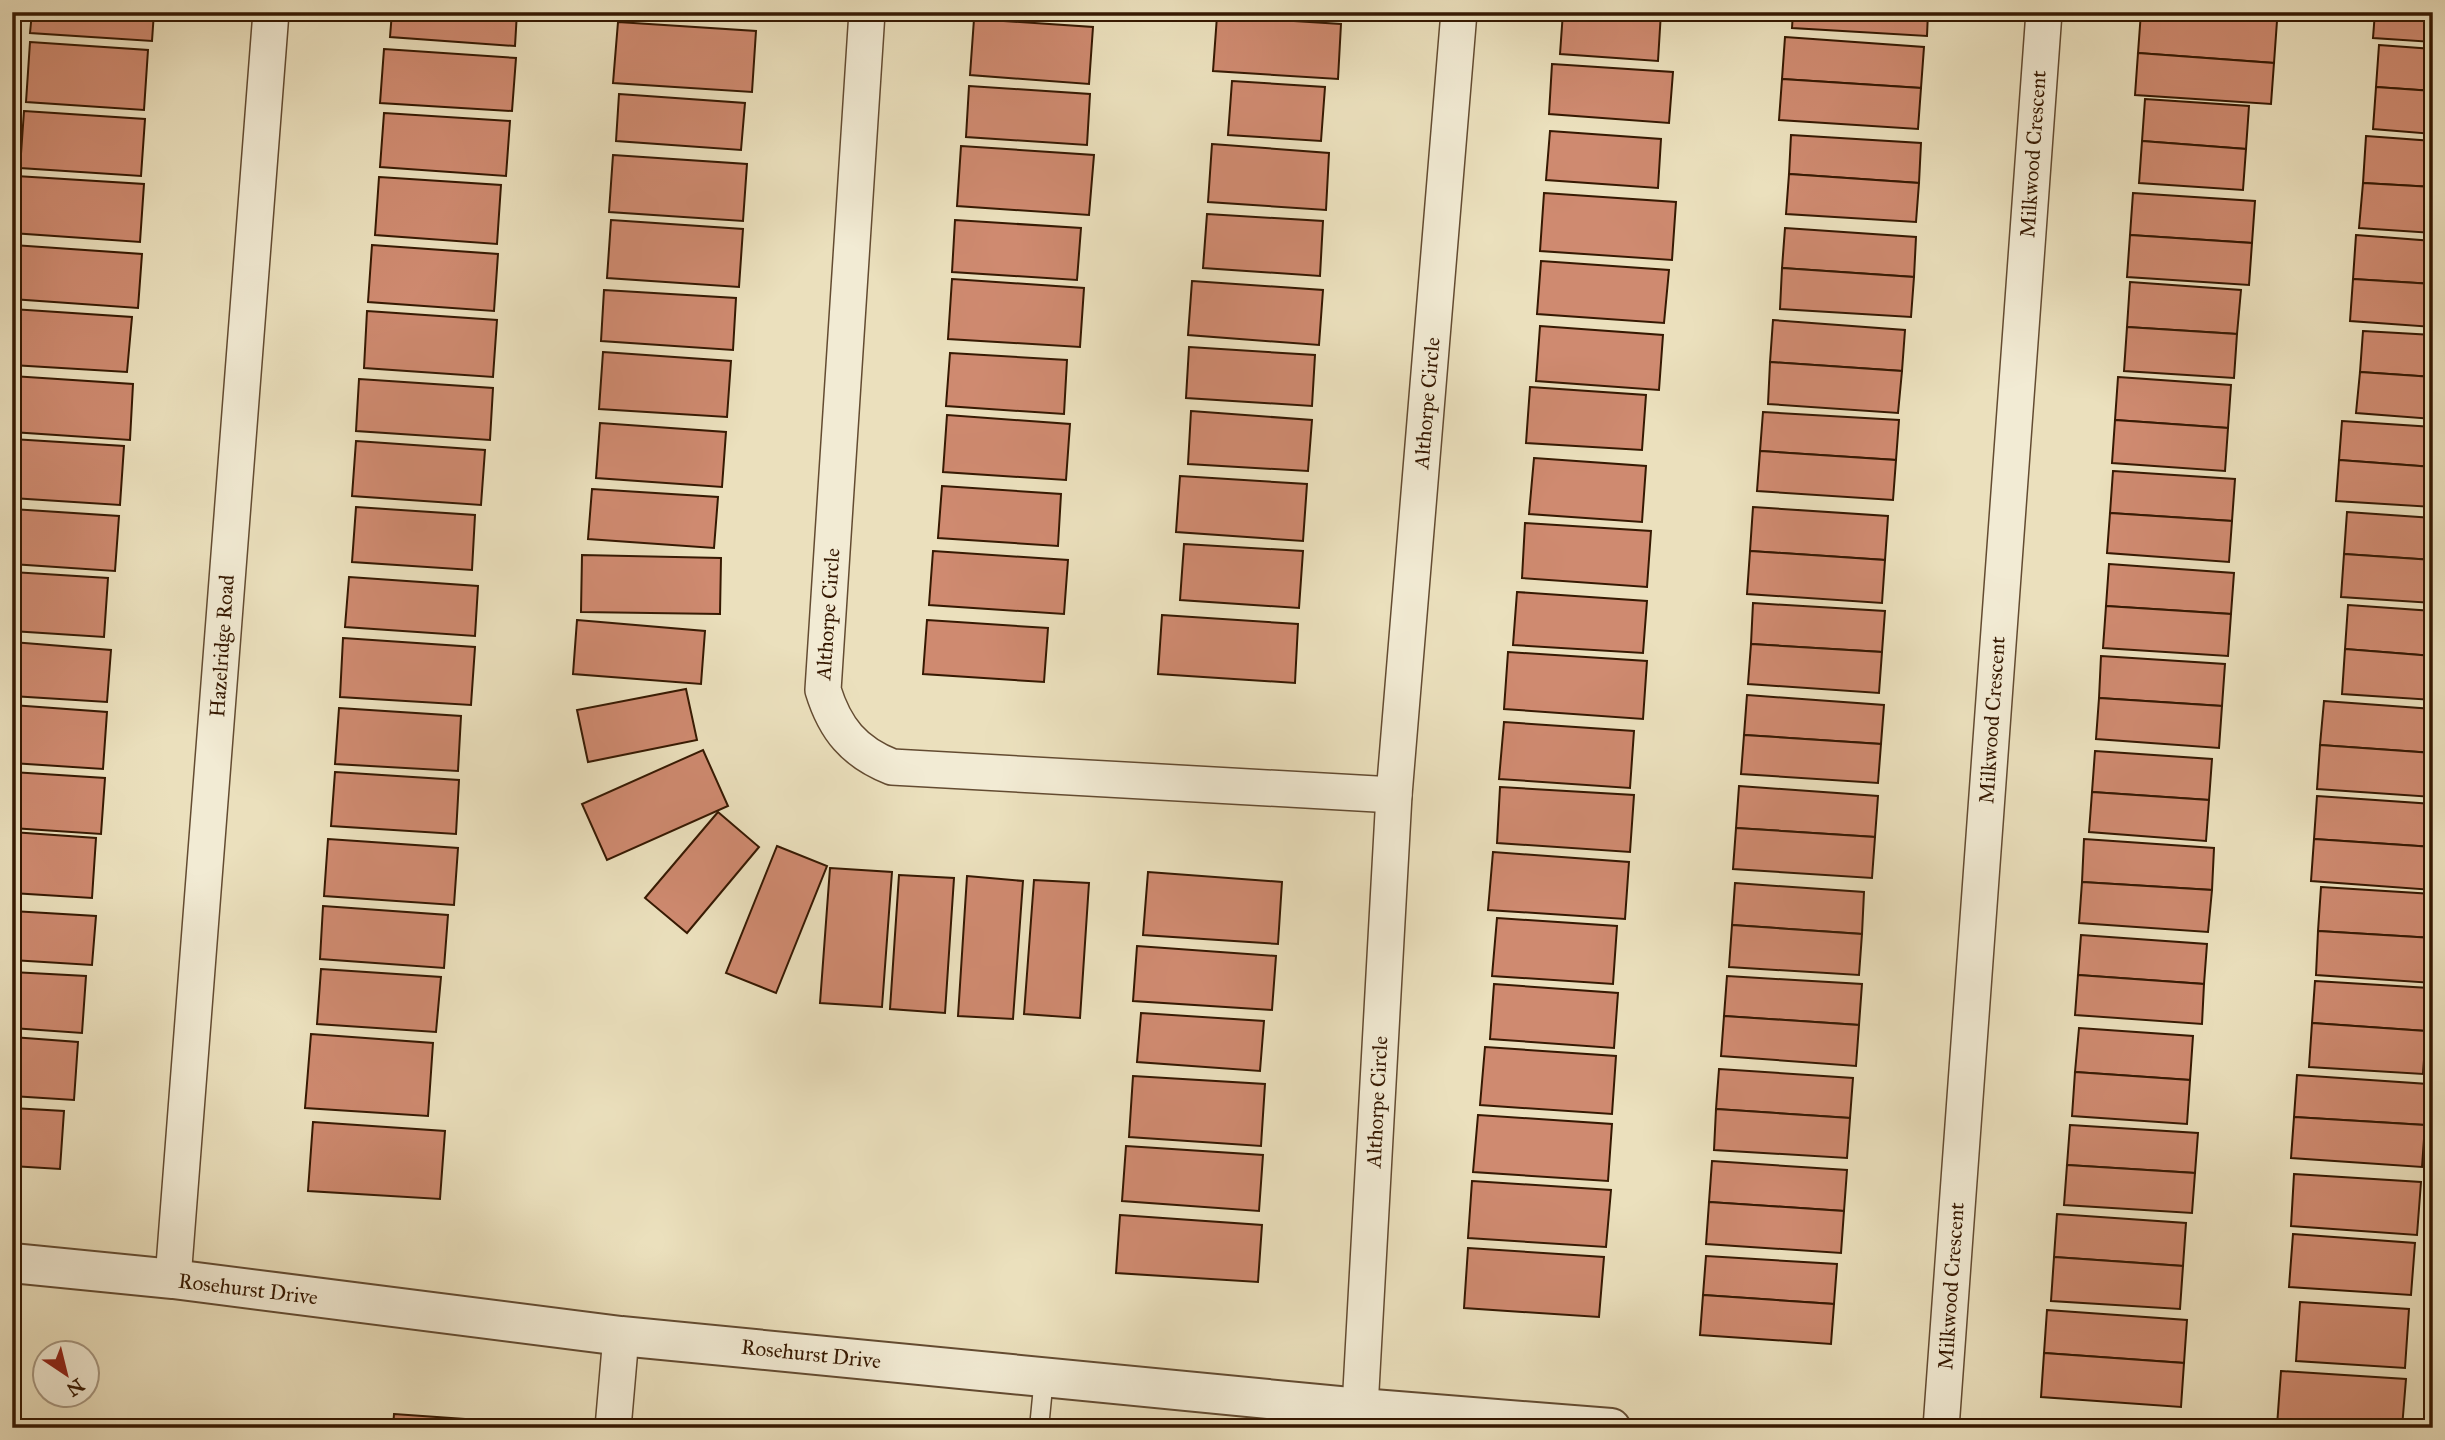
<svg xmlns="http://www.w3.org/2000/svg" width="2445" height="1440" font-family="'IM FELL Great Primer',serif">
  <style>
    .building { fill: #cf8a70; stroke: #361902; stroke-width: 2 }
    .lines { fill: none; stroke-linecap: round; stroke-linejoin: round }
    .service-casing { stroke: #634b31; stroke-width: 21 }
    .minor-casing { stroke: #634b31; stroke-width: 38 }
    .tertiary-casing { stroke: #634b31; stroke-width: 42 }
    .service { stroke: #f2ebd4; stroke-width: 18 }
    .minor { stroke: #f2ebd4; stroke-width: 35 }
    .tertiary { stroke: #f2ebd4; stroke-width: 38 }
    .labels { text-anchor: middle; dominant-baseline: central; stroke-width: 5; stroke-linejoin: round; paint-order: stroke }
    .street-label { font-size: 21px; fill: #361902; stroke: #f2ebd4 }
  </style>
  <rect width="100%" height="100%" fill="#ebe0bd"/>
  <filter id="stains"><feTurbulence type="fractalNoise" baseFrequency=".00286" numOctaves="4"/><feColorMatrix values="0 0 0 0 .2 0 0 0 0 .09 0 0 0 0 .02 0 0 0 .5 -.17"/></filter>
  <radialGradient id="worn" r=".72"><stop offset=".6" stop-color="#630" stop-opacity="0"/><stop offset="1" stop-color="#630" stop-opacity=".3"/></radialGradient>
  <g class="building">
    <path d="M32,12h122l-2,29 -122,-8z"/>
    <path d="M392,12h125l-2,34 -125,-9z"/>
    <path d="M645,12h108l-1,7z"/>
    <path d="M1018,12h80v6z"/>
    <path d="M1563,12h98l-3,49 -98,-7z"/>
    <path d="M1793,12h135l-1,24 -135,-8z"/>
    <path d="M2141,12l136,9 -3,42 -136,-10z"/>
    <path d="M2375,12h58v30l-60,-4z"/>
    <path d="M1217,16l124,8 -3,55 -125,-8z"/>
    <path d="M974,19l119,8 -4,57 -119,-9z"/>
    <path d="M618,22l138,9 -4,61 -139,-9z"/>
    <path d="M1785,37l139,10 -3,41 -139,-9z"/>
    <path d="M30,42l118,8 -4,60 -118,-8z"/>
    <path d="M2379,45l54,4v42l-57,-4z"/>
    <path d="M384,49l132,9 -4,53 -132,-8z"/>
    <path d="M2138,53l136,10 -3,41 -136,-9z"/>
    <path d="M1552,64l121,8 -4,51 -120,-9z"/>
    <path d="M1782,79l139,9 -3,41 -139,-9z"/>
    <path d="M1232,81l93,6 -4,54 -93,-6z"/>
    <path d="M969,86l121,8 -3,51 -121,-8z"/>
    <path d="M2376,87l57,4v43l-60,-5z"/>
    <path d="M619,94l126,9 -4,47 -125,-9z"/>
    <path d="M2145,99l104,7 -3,43 -104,-8z"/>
    <path d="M24,111l121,8 -4,57 -121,-8z"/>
    <path d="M384,113l126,8 -4,55 -126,-9z"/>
    <path d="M1550,131l111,8 -3,49 -112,-8z"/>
    <path d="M1791,135l130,8 -2,40 -130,-9z"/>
    <path d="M2366,136l67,5v46l-70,-4z"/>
    <path d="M2142,141l104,8 -3,41 -104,-7z"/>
    <path d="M1212,144l117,9 -3,57 -118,-8z"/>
    <path d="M961,146l133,9 -5,60 -132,-9z"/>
    <path d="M613,155l134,9 -4,57 -134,-9z"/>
    <path d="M1789,174l130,9 -3,39 -130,-8z"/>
    <path d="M16,176l128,8 -4,58 -128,-9z"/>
    <path d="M379,177l122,8 -4,59 -122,-9z"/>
    <path d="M2363,183l70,4v46l-74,-5z"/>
    <path d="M1544,193l132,9 -4,58 -132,-9z"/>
    <path d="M2133,193l122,8 -3,42 -122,-8z"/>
    <path d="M1207,214l116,7 -3,55 -117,-8z"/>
    <path d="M611,220l132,9 -4,58 -132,-9z"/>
    <path d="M955,220l126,8 -4,52 -125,-8z"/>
    <path d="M1785,228l131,9 -2,40 -132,-9z"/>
    <path d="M2130,235l122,8 -3,42 -122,-8z"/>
    <path d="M2356,235l77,6v43l-80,-5z"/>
    <path d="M13,245l129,9 -4,54 -126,-9z"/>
    <path d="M372,245l126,9 -4,57 -126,-9z"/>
    <path d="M1541,261l128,9 -5,53 -127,-9z"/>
    <path d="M1782,268l132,9 -3,40 -131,-8z"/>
    <path d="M952,279l132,9 -4,59 -132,-8z"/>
    <path d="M2353,279l80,5v43l-83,-6z"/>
    <path d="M1192,281l131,9 -4,55 -131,-10z"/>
    <path d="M2130,282l111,8 -4,44 -110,-7z"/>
    <path d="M604,290l132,8 -3,52 -132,-9z"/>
    <path d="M12,309l120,8 -5,55 -115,-7z"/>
    <path d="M367,311l130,9 -4,57 -129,-9z"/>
    <path d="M1773,320l132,10 -3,41 -132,-9z"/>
    <path d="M1540,326l123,9 -4,55 -123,-9z"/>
    <path d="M2127,327l110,7 -3,44 -110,-7z"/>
    <path d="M2363,331l70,4v42l-73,-5z"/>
    <path d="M1189,347l126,8 -3,51 -126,-8z"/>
    <path d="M603,352l128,9 -4,56 -128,-8z"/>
    <path d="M950,353l117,7 -3,54 -118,-8z"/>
    <path d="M1770,362l132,9 -4,42 -130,-9z"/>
    <path d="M2360,372l73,5v42l-77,-6z"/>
    <path d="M12,376l121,8 -3,56 -118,-8z"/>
    <path d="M2118,377l113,8 -3,43 -113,-8z"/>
    <path d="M359,379l134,9 -3,52 -134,-9z"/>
    <path d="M1530,387l116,8 -4,55 -116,-7z"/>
    <path d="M1191,411l121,9 -4,51 -120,-7z"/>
    <path d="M1763,412l136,8 -3,40 -136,-9z"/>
    <path d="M947,415l123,9 -4,56 -123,-8z"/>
    <path d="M2115,420l113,8 -3,43 -113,-8z"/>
    <path d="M2342,421l91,6v40l-94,-7z"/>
    <path d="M600,423l126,9 -4,55 -126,-9z"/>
    <path d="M12,439l112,7 -4,59 -108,-7z"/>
    <path d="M356,441l129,9 -4,55 -129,-9z"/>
    <path d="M1760,451l136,9 -3,40 -136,-9z"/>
    <path d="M1534,458l112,8 -4,56 -113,-8z"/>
    <path d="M2339,460l94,7v40l-97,-6z"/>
    <path d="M2113,471l122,8 -3,42 -122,-8z"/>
    <path d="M1180,476l127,8 -4,57 -127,-9z"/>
    <path d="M942,486l119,8 -3,52 -120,-8z"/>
    <path d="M592,489l126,8 -4,51 -126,-9z"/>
    <path d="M356,507l119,8 -3,55 -120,-8z"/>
    <path d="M1753,507l135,9 -3,44 -135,-9z"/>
    <path d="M12,509l107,7 -4,55 -103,-7z"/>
    <path d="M2347,512l86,6v42l-89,-6z"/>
    <path d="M2110,513l122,8 -3,41 -122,-9z"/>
    <path d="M1525,523l126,8 -4,56 -125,-9z"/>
    <path d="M1184,544l119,7 -4,57 -119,-8z"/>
    <path d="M933,551l135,9 -4,54 -135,-9z"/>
    <path d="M1750,551l135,9 -3,43 -135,-9z"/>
    <path d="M2344,554l89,6v43l-92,-6z"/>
    <path d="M582,555l139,3 -1,56 -139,-2z"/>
    <path d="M2109,564l125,9 -3,41 -125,-8z"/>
    <path d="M12,572l96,6 -4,59 -92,-6z"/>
    <path d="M349,577l129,9 -3,50 -130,-9z"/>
    <path d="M1517,592l130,9 -4,52 -130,-8z"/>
    <path d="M1753,603l132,8 -3,41 -131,-8z"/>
    <path d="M2348,605l85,6v45l-88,-7z"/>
    <path d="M2106,606l125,8 -3,42 -125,-8z"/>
    <path d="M1162,615l136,9 -3,59 -137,-9z"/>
    <path d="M577,620l128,11 -4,53 -128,-10z"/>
    <path d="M927,620l121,8 -4,54 -121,-8z"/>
    <path d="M343,638l132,9 -4,58 -131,-8z"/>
    <path d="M12,642l99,8 -4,52 -95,-6z"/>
    <path d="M1751,644l131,8 -3,41 -131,-9z"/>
    <path d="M2345,649l88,7v44l-91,-6z"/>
    <path d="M1508,652l139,9 -4,58 -139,-10z"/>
    <path d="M2101,656l124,8 -3,42 -123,-8z"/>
    <path d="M686,689l11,51 -109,22 -11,-52z"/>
    <path d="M1747,695l137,10 -3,39 -137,-9z"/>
    <path d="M2099,698l123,8 -3,42 -123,-9z"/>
    <path d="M2324,701l109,8v44l-113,-8z"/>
    <path d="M12,705l95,7 -4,57 -91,-6z"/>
    <path d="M339,708l122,8 -3,55 -123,-7z"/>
    <path d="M1504,722l130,9 -4,57 -131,-9z"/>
    <path d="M1744,735l137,9 -3,39 -137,-9z"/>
    <path d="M2320,745l113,8v44l-116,-8z"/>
    <path d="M703,750l25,56 -121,54 -25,-56z"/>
    <path d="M2095,751l117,8 -3,41 -117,-8z"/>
    <path d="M12,772l93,6 -4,56 -89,-6z"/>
    <path d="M335,772l124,8 -3,54 -125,-8z"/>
    <path d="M1739,786l139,10 -3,41 -139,-9z"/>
    <path d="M1500,787l134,8 -4,57 -133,-9z"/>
    <path d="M2092,792l117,8 -3,41 -117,-9z"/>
    <path d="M2317,796l116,8v43l-119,-8z"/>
    <path d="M718,812l41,35 -72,86 -42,-35z"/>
    <path d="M1736,828l139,9 -3,41 -139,-9z"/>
    <path d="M12,832l84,6 -4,60 -80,-5z"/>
    <path d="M328,839l130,9 -4,57 -130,-9z"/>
    <path d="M2084,839l130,9 -2,42 -130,-8z"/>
    <path d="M2314,839l119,8v43l-122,-9z"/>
    <path d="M777,846l50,20 -51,127 -50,-20z"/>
    <path d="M1493,852l136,10 -4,57 -137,-9z"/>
    <path d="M830,868l62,4 -10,135 -62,-4z"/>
    <path d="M1148,872l134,10 -4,62 -135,-9z"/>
    <path d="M899,875l55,3 -9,135 -55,-4z"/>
    <path d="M967,876l56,5 -10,138 -55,-3z"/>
    <path d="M1034,880l55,3 -9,135 -56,-4z"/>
    <path d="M2082,882l130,8 -4,42 -129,-9z"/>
    <path d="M1735,883l129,9 -2,42 -130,-9z"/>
    <path d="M2321,887l112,7v44l-115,-7z"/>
    <path d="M323,906l125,9 -4,53 -124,-9z"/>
    <path d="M12,911l84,5 -4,49 -80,-5z"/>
    <path d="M1497,918l120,8 -4,58 -121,-8z"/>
    <path d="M1732,925l130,9 -3,41 -130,-8z"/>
    <path d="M2318,931l115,7v45l-117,-8z"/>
    <path d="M2081,935l126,9 -3,40 -126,-9z"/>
    <path d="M1137,946l139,10 -4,54 -139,-9z"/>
    <path d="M321,969l120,8 -5,55 -119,-8z"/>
    <path d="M12,972l74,4 -4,57 -70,-5z"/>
    <path d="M2078,975l126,9 -2,40 -127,-9z"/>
    <path d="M1727,976l135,8 -3,41 -135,-9z"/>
    <path d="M2315,981l114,7 -3,43 -114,-8z"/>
    <path d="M1494,984l124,9 -4,55 -124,-9z"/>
    <path d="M1141,1013l123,8 -4,50 -123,-9z"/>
    <path d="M1724,1016l135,9 -3,41 -135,-10z"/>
    <path d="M2312,1023l114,8 -3,43 -114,-7z"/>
    <path d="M2079,1028l114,8 -3,44 -115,-8z"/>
    <path d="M311,1034l122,9 -5,73 -123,-8z"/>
    <path d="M12,1037l66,5 -4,58 -62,-4z"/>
    <path d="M1485,1047l131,9 -4,58 -132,-9z"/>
    <path d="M1719,1069l134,9 -3,40 -134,-9z"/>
    <path d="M2075,1072l115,8 -3,44 -115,-8z"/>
    <path d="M2297,1075l131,9 -3,41 -131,-8z"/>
    <path d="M1133,1076l132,8 -4,62 -132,-9z"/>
    <path d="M12,1108l52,3 -4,58 -48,-3z"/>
    <path d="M1716,1109l134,9 -3,40 -133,-8z"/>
    <path d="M1478,1115l134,9 -4,57 -135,-9z"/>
    <path d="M2294,1117l131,8 -3,42 -131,-9z"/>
    <path d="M313,1122l132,9 -5,68 -132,-8z"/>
    <path d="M2070,1125l128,8 -3,40 -128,-8z"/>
    <path d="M1126,1146l137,9 -4,56 -137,-10z"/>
    <path d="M1712,1161l135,9 -3,41 -135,-9z"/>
    <path d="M2067,1165l128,8 -3,40 -128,-8z"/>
    <path d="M2294,1174l127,8 -4,53 -126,-9z"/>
    <path d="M1472,1181l139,9 -5,57 -138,-9z"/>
    <path d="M1709,1202l135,9 -3,42 -135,-9z"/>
    <path d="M2057,1214l129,9 -3,43 -129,-9z"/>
    <path d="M1120,1215l142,10 -4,57 -142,-9z"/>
    <path d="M2293,1234l122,9 -4,52 -122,-8z"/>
    <path d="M1468,1248l136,9 -5,60 -135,-9z"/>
    <path d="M1706,1256l131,8 -3,40 -131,-9z"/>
    <path d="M2054,1257l129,9 -3,43 -129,-8z"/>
    <path d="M1703,1295l131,9 -3,40 -131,-9z"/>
    <path d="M2300,1302l109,7 -4,59 -109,-7z"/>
    <path d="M2047,1310l140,10 -3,43 -140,-10z"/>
    <path d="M2044,1353l140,10 -3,44 -140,-10z"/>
    <path d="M2281,1371l125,8 -4,49 -125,-2z"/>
    <path d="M394,1414l99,7v7h-100z"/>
  </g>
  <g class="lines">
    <defs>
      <path id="service" d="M1039,1428l5,-51"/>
      <g id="minor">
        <path d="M867,12l-44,678c12,39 31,62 69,77l502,28"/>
        <path d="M173,1279l98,-1267"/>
        <path d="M1360,1408l34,-613 65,-783"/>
        <path d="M613,1428l8,-92"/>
        <path d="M1941,1428l103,-1416"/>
      </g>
      <path id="tertiary" d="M12,1263l161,16 448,57 739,72 251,20"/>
    </defs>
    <use href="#service" class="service-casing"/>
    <use href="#minor" class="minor-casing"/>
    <use href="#tertiary" class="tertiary-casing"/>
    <use href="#service" class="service"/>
    <use href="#minor" class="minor"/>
    <use href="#tertiary" class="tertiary"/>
  </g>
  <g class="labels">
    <g class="street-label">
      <text transform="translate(2033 154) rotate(-86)">Milkwood Crescent</text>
      <text transform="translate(1427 403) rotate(-85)">Althorpe Circle</text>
      <text transform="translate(828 614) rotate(-86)">Althorpe Circle</text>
      <text transform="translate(222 646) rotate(-86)">Hazelridge Road</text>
      <text transform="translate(1992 720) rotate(-86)">Milkwood Crescent</text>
      <text transform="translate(1377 1102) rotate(-87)">Althorpe Circle</text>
      <text transform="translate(1951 1286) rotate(-86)">Milkwood Crescent</text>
      <text transform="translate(248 1289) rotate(7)">Rosehurst Drive</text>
      <text transform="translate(811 1354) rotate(6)">Rosehurst Drive</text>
    </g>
  </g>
  <rect width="2445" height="1440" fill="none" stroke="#ebe0bd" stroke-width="42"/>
  <rect x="14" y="14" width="2417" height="1412" fill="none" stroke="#361902" stroke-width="3.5"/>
  <rect x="21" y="21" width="2403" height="1398" fill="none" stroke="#361902" stroke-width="2"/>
  <g transform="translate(66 1374) rotate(145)"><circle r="33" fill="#f2ebd4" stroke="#a79780" stroke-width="2"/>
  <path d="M0-5L12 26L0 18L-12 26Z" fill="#8f2418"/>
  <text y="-10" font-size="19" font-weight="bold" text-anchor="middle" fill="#361902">N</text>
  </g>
  <rect width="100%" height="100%" filter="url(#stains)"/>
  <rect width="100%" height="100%" fill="url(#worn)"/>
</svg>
